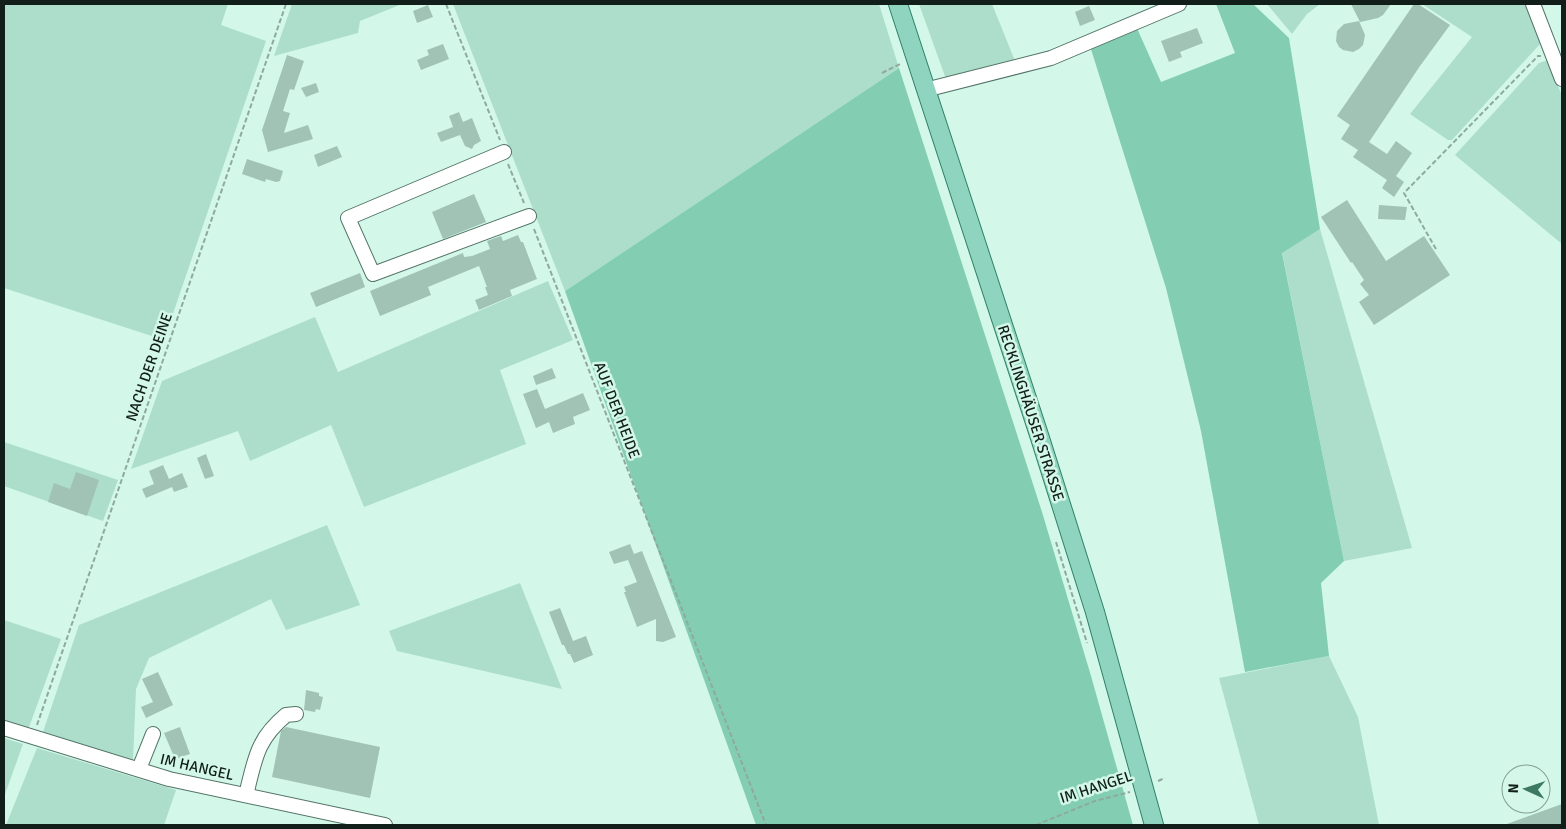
<svg xmlns="http://www.w3.org/2000/svg" width="1566" height="829" font-family="Signika,sans-serif">
  <style>
    .green { fill: #acdecb }
    .forest { fill: #83ceb3 }
    .building { fill: #a0c3b5 }
    .lines { fill: none; stroke-linecap: round; stroke-linejoin: round }
    .minor-casing { stroke: #537468; stroke-width: 16 }
    .major-casing { stroke: #318169; stroke-width: 20 }
    .path { stroke: #8eaaa0; stroke-width: 2; stroke-dasharray: 5 2.5; stroke-linecap: butt }
    .minor { stroke: #fff; stroke-width: 14 }
    .major { stroke: #8ed4bf; stroke-width: 18 }
    .labels { text-anchor: middle; dominant-baseline: central; stroke-width: 5; stroke-linejoin: round; paint-order: stroke }
    .street-label { font-size: 15px; fill: #111e1a; stroke: #d3f7e9 }
  </style>
  <rect width="100%" height="100%" fill="#d3f7e9"/>
  <g class="green">
    <path d="M4,4h224l-7,21 45,16 -102,299 -160,-52z"/>
    <path d="M292,4h110l-42,17 -2,12 -84,23z"/>
    <path d="M453,4h426l20,64 -334,223z"/>
    <path d="M919,4h73l23,57 -69,18z"/>
    <path d="M1267,4h53l-13,10 -15,20z"/>
    <path d="M1422,4h103l15,40 -88,96h-4l-38,-26 62,-77z"/>
    <path d="M1548,60l14,36v148l-107,-89 84,-92z"/>
    <path d="M1320,229l92,319 -68,13 -62,-309z"/>
    <path d="M548,281l25,59 -73,30 26,74 -162,63 -33,-82 -81,36 -12,-30 -107,38 31,-88 153,-64 23,55z"/>
    <path d="M4,442l114,38 -15,41 -99,-35z"/>
    <path d="M327,525l33,80 -74,25 -15,-31 -122,59 -13,31 -3,72 -90,-29 36,-107z"/>
    <path d="M520,583l42,106 -165,-38 -8,-20z"/>
    <path d="M4,620l57,19 -33,91 -24,-8z"/>
    <path d="M1329,656l29,61 21,108h-120l-40,-147z"/>
    <path d="M4,738l19,6 -19,53z"/>
    <path d="M37,748l139,42 -12,35h-158z"/>
  </g>
  <g class="forest">
    <path d="M1216,4h37l36,34 31,191 -38,24 62,308 -23,22 8,73 -84,16 -44,-241 -35,-143 -76,-242 46,-20 25,56 74,-29z"/>
    <path d="M899,68l143,444 49,164 42,149h-377l-191,-534z"/>
  </g>
  <g class="building">
    <path d="M1351,4h40l-8,11 -5,3 -18,4z"/>
    <path d="M1414,4h4l32,21 -30,41 -51,76 18,12 9,-13 16,12 -16,23 8,6 -10,15 -12,-9 5,-8 -34,-23 5,-7 -17,-11 9,-14 -13,-9z"/>
    <path d="M428,5l5,12 -16,6 -4,-12z"/>
    <path d="M1089,6l6,14 -15,6 -5,-14z"/>
    <path d="M1359,21l6,14 -2,10 -4,4 -6,3 -10,-2 -4,-3 -3,-6 1,-10 7,-7z"/>
    <path d="M1197,28l6,15 -23,9 2,5 -13,5 -8,-21z"/>
    <path d="M443,44l6,15 -28,11 -4,-10 12,-5 -2,-5z"/>
    <path d="M287,55l17,6 -10,29 -4,-1 -7,22 7,2 -6,20 24,-8 5,14 -45,13 -6,-22z"/>
    <path d="M316,83l3,9 -13,5 -5,-9z"/>
    <path d="M459,112l4,10 9,-4 9,23 -7,4 -2,4 -7,-3 -5,-11 -19,7 -4,-9 16,-6 -4,-11z"/>
    <path d="M337,146l5,11 -24,10 -4,-12z"/>
    <path d="M247,159l36,12 -3,10 -4,1 -10,-3 -1,3 -23,-8z"/>
    <path d="M474,194l12,28 -43,17 -11,-27z"/>
    <path d="M1347,200l39,61 38,-25 26,39 -76,50 -15,-23 10,-7 -9,-11 4,-4 -12,-18 -1,1 -30,-46z"/>
    <path d="M1379,205l28,2 -2,13 -27,-1z"/>
    <path d="M518,235l3,7h2l14,37 -27,11 2,6 -33,14 -4,-10 13,-5 -3,-8h2l-8,-21 -51,21 3,8 -51,21 -10,-25 93,-38 1,4 8,-1 18,-7 -3,-8 14,-5 2,5z"/>
    <path d="M360,273l5,14 -49,20 -6,-14z"/>
    <path d="M552,368l4,10 -20,7 -3,-9z"/>
    <path d="M537,389l8,20 38,-16 7,17 -17,7 2,7 -22,9 -4,-11 -13,6 -13,-34z"/>
    <path d="M206,454l8,22 -9,3 -8,-21z"/>
    <path d="M163,465l6,14 13,-6 6,14 -14,5 -2,-5 -26,11 -4,-9 12,-5 -5,-13z"/>
    <path d="M76,472l23,8 -12,36 -39,-14 6,-19 16,6z"/>
    <path d="M630,544l4,10 8,-3 34,86 -13,5 -7,-1v-22l-19,8 -13,-35h2l-2,-5 13,-5 -9,-22 -14,4 -5,-12z"/>
    <path d="M560,608l13,33 13,-5 7,19 -19,8 -4,-9h-2l-4,-9h-2l-13,-33z"/>
    <path d="M158,672l15,33 -27,13 -5,-11 12,-5 -11,-23z"/>
    <path d="M306,690l13,3v3l4,1 -3,13 -4,-1 -1,3 -11,-2z"/>
    <path d="M180,727l10,27 -15,5 -11,-26z"/>
    <path d="M286,727l94,20 -10,51 -98,-21 9,-46z"/>
    <path d="M1562,804v21h-55v-1z"/>
  </g>
  <g class="lines">
    <defs>
      <g id="minor">
        <path d="M1533,4l29,75"/>
        <path d="M925,90l126,-32 128,-54"/>
        <path d="M504,152l-156,66 25,56 156,-58"/>
        <path d="M4,728l165,51 216,46"/>
        <path d="M139,769l14,-35"/>
        <path d="M246,795c9,-35 10,-55 40,-80l10,-1"/>
      </g>
      <path id="major" d="M898,4l142,434 55,174 59,213"/>
    </defs>
    <use href="#minor" class="minor-casing"/>
    <use href="#major" class="major-casing"/>
    <g class="path">
      <path d="M446,4l54,136"/>
      <path d="M882,73l20,-10"/>
      <path d="M508,164l16,39"/>
      <path d="M534,229l232,596"/>
      <path d="M1436,249l-32,-56 134,-137h3"/>
      <path d="M1056,542l31,101"/>
      <path d="M37,725l249,-721"/>
      <path d="M1158,781l7,-3"/>
      <path d="M1036,825l59,-24 35,-9"/>
    </g>
    <use href="#minor" class="minor"/>
    <use href="#major" class="major"/>
  </g>
  <g class="labels">
    <g class="street-label">
      <text transform="translate(149 367) rotate(-71)">NACH DER DEINE</text>
      <text transform="translate(617 410) rotate(69)">AUF DER HEIDE</text>
      <text transform="translate(1031 413) rotate(72)">RECKLINGHÄUSER STRASSE</text>
      <text transform="translate(197 767) rotate(13)">IM HANGEL</text>
      <text transform="translate(1096 787) rotate(-18)">IM HANGEL</text>
    </g>
  </g>
  <rect width="1566" height="829" fill="none" stroke="#111e1a" stroke-width="10"/>
  <g transform="translate(1526 789) rotate(273)"><circle r="24" fill="#d3f7e9" stroke="#85a096"/>
  <path d="M0-4L9 19L0 12L-9 19Z" fill="#3c7965"/>
  <text y="-8" font-size="14" font-weight="bold" text-anchor="middle" fill="#111e1a">N</text>
  </g>
</svg>
